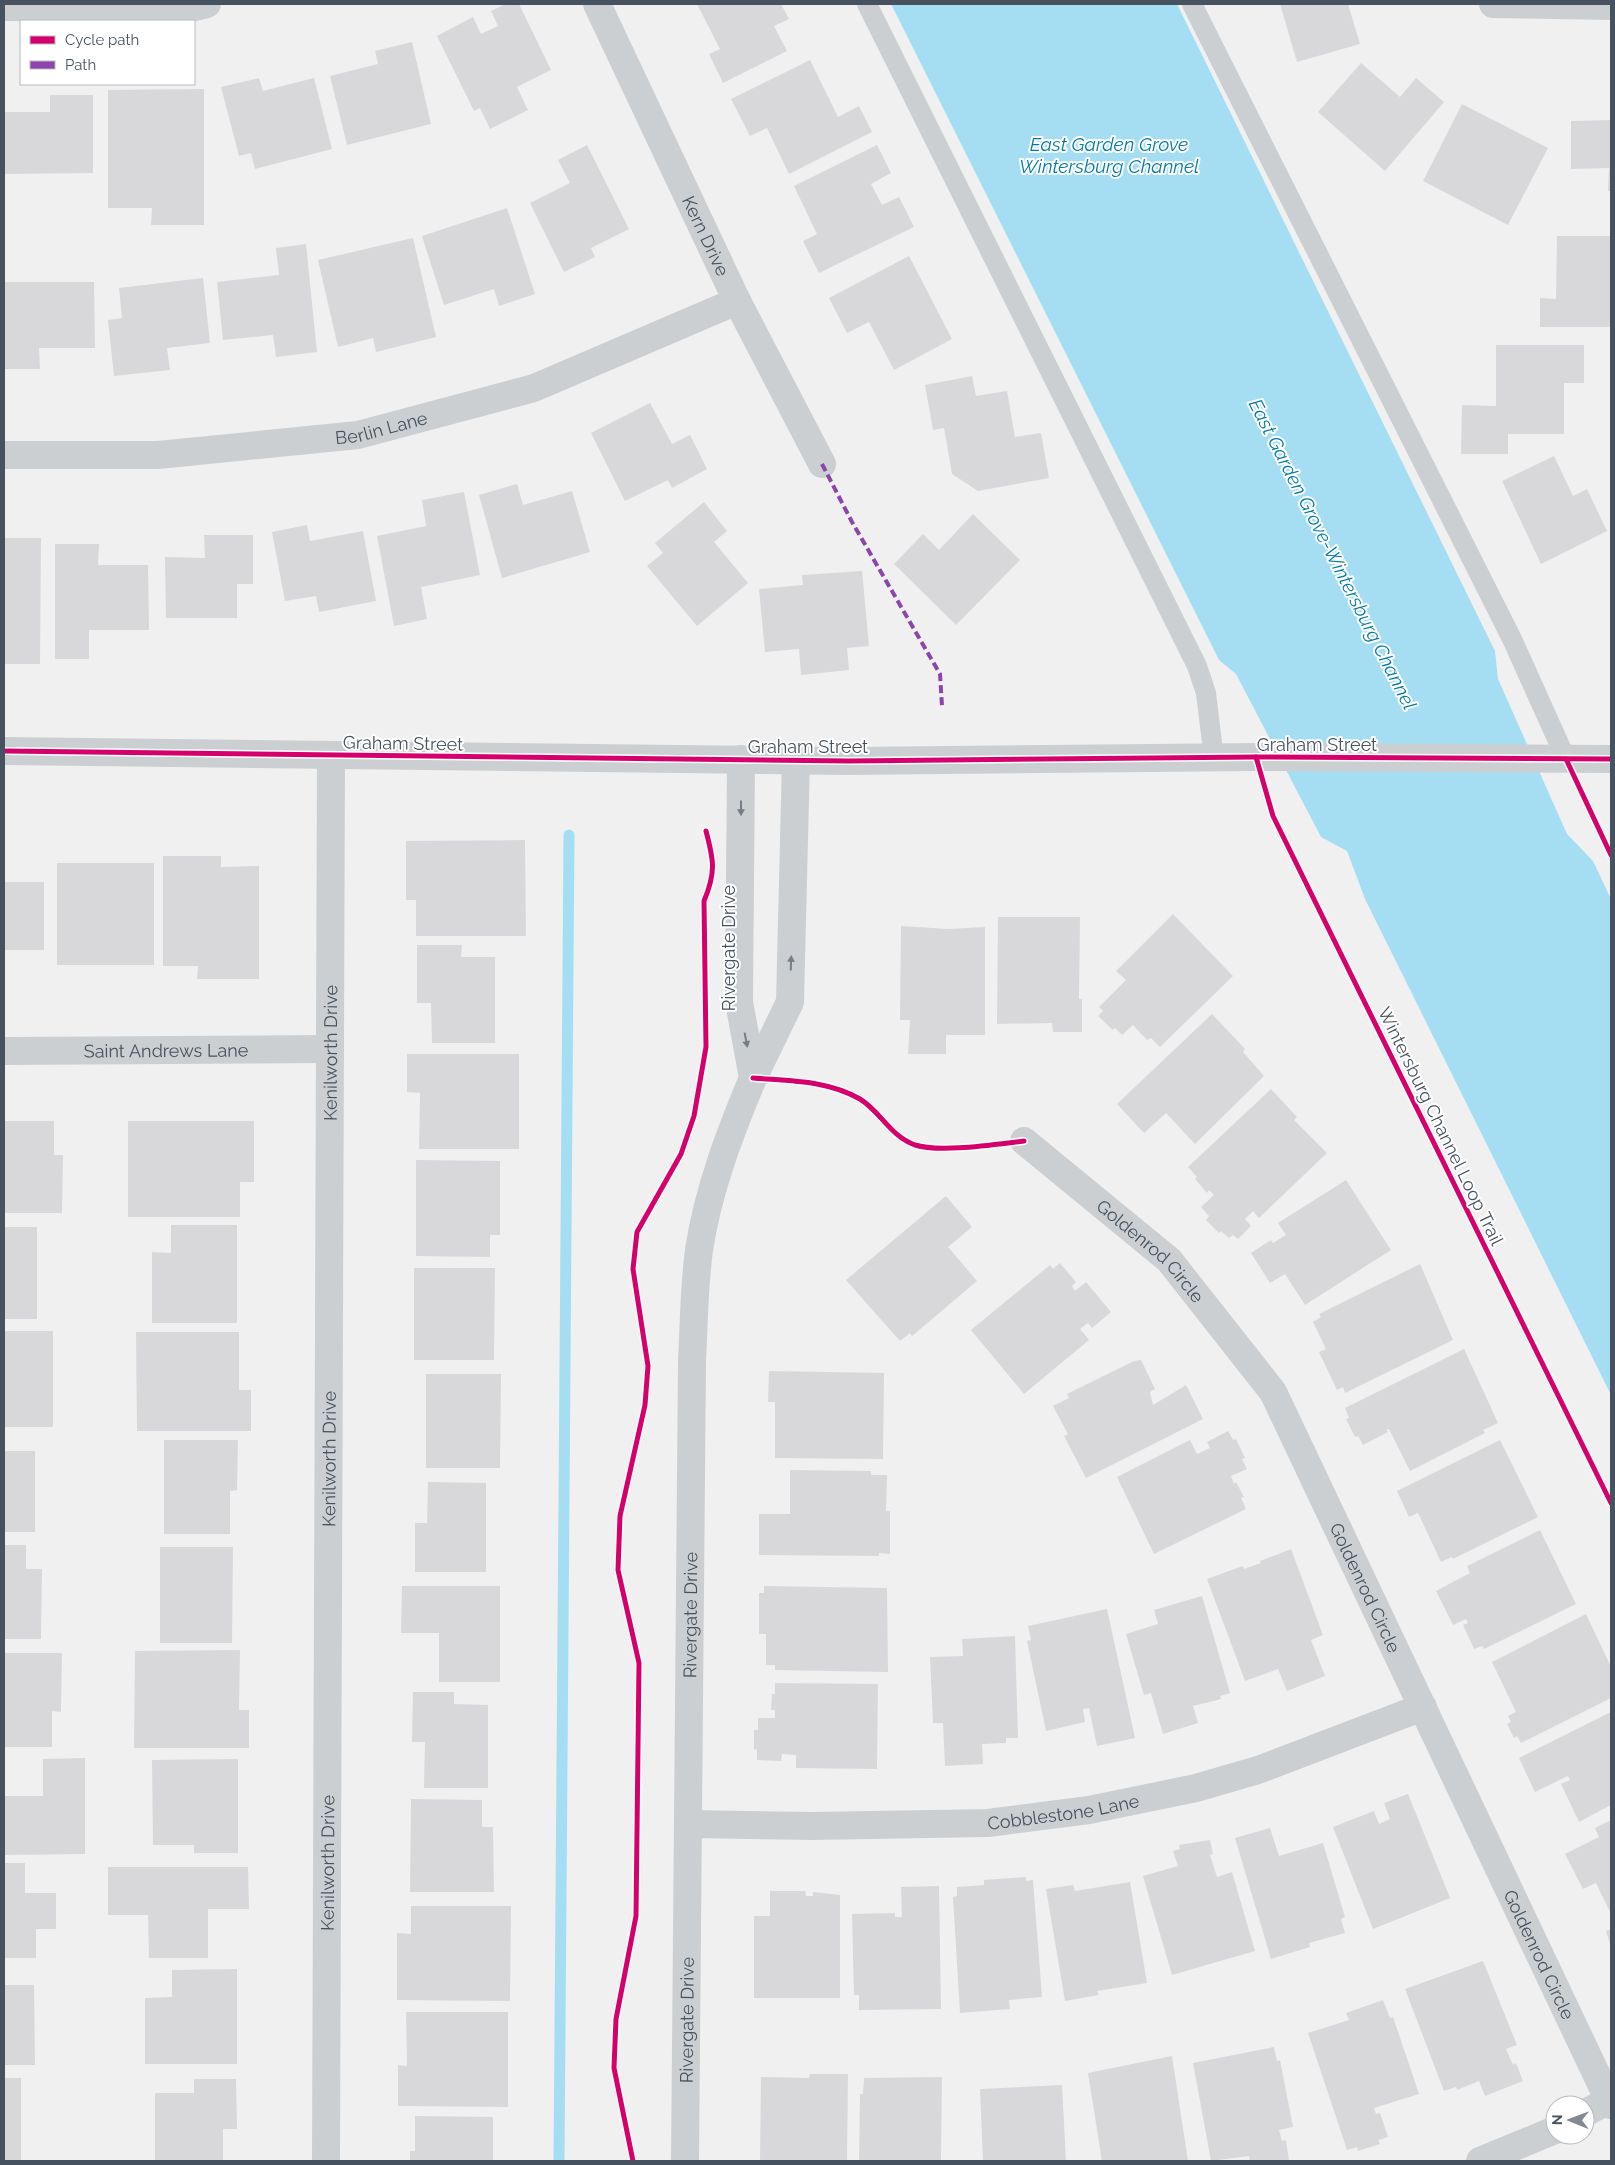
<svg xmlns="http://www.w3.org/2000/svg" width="1615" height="2165" font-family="Raleway,sans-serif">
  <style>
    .water { fill: #a5def3 }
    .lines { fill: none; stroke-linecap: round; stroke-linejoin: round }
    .stream { stroke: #a5def3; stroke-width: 11 }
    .building { fill: #d8d8db }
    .service { stroke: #cccfd1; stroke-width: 20 }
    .minor { stroke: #cccfd1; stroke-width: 28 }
    .tertiary { stroke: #cccfd1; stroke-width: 28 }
    .quiet { stroke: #8e44ad; stroke-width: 4; stroke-dasharray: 8 4; stroke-linecap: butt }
    .cycleway-casing { stroke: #fff; stroke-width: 8 }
    .cycleway { stroke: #d6006c; stroke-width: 5 }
    .oneway { fill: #757e87 }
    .labels { text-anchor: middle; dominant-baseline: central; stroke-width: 4; stroke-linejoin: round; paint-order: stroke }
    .street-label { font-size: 18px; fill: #46525f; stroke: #fff }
    .water-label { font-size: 19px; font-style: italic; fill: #027ba7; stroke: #fff }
  </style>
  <rect width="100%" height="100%" fill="#f1f0f0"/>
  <path class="water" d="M891,4h286l318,647 3,28 69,155 26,27 18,38v496l-246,-496 -18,-48 -26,-14 -85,-163 -17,-14z"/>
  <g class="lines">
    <path class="stream" d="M559,2161l10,-1326"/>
  </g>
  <g class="building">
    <path d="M506,4h13l32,66 -34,17 11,23 -38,19 -10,-21 -6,3 -37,-75 36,-19 8,17 17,-8 -7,-15z"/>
    <path d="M697,4h84l8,15 -15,7 13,25 -64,32 -14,-29 11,-5z"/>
    <path d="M1280,4h68l12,40 -63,18z"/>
    <path d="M412,42l19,82 -84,21 -17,-69 48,-12 -3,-13z"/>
    <path d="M810,60l28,57 21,-11 13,26 -83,42 -22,-46 -17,8 -19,-37z"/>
    <path d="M1361,63l39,34 16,-19 28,24 -59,69 -67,-59z"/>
    <path d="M259,78l4,13 51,-13 18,71 -77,20 -4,-16 -12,3 -18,-69z"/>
    <path d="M204,89v136h-53l1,-17h-44v-118z"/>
    <path d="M50,95h43v78l-89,1v-62h46z"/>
    <path d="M1462,104l86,44 -40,77 -85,-44z"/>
    <path d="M1611,120v71h-3l1,-23 -38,1v-48z"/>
    <path d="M587,145l42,84 -38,19 4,9 -31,15 -34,-69 40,-20 -12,-23z"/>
    <path d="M877,145l14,28 -20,11 11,21 17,-8 15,30 -95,46 -16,-32 14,-7 -23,-48z"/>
    <path d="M507,208l28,86 -36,12 -5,-17 -50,16 -22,-69z"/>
    <path d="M1557,236h54v91h-71v-29l16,1z"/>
    <path d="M413,238l23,99 -60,15 -3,-14 -35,9 -20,-87z"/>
    <path d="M306,244l11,108 -41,5 -3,-22 -50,5 -6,-58 62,-7 -3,-27z"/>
    <path d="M909,256l43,83 -58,31 -25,-48 -22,11 -18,-35z"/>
    <path d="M203,278l7,65 -43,5 3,22 -56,6 -6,-56 14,-2 -3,-30z"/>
    <path d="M4,282h90l1,66h-56l1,21h-36z"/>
    <path d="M1496,345h88v38h-20v51h-56v20h-47l1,-49 34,1z"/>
    <path d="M972,376l4,20 31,-5 8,46 26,-4 8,45 -71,13 -26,-17 -8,-46 -11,2 -8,-45z"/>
    <path d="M650,403l22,41 18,-9 17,34 -35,19 -4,-8 -43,21 -34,-68z"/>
    <path d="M1554,456l19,40 14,-7 20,42 -66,33 -39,-83z"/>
    <path d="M517,484l6,21 49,-14 18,61 -88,26 -23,-83z"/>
    <path d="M464,492l16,83 -59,12 6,32 -33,7 -17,-90 49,-10 -4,-26z"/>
    <path d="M704,502l23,29 -13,11 34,41 -51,43 -50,-60 16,-13 -8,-10z"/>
    <path d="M973,514l47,46 -64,65 -62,-61 29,-30 16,16z"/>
    <path d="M307,525l3,16 53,-10 13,70 -57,11 -3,-16 -31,5 -13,-69z"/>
    <path d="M204,535h49v49h-16v34h-71l-1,-61 40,1z"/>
    <path d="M4,538h37l-1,126h-36z"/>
    <path d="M55,544h44l-1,21h50l1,65h-60v29h-34z"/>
    <path d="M862,571l7,75 -22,2 2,22 -48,5 -2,-26 -34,3 -6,-63 44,-4 -1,-10z"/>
    <path d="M525,840l1,96h-110v-36h-10v-59z"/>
    <path d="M163,856h58v11l38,-1v113h-62l1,-13h-35z"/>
    <rect x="57" y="863" width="97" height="102"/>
    <rect x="4" y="882" width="40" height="68"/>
    <path d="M1173,914l60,62 -73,71 -9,-9 -4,2 -14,-15 -11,10 -7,-7 -2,2 -15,-14 5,-5 -4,-4 27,-27 -10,-9z"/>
    <path d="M998,917h82l-1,82h3v33h-29l-1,-9 -55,1z"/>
    <path d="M901,926l47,3 37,-2v108h-39v19h-38l2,-34h-10z"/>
    <path d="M417,945h45l-1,12h34v86h-63l-1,-40h-14z"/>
    <path d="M1212,1014l33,35 -2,3 21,24 -69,68 -29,-31 -22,20 -27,-29z"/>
    <path d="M407,1054h112v95h-100l1,-56 -13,-1z"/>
    <path d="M1271,1089l26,28 -3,3 33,33 -68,65 -6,-7 -8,8 6,7 -13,13 -5,-4 -4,3 -8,-7 -2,2 -13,-13 3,-4 -8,-9 13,-12 -5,-5 -2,3 -12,-14 2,-2 -9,-10z"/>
    <path d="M4,1121h50v34h9l-1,58h-58z"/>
    <path d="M128,1121h126v61h-14v35h-112z"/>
    <path d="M416,1160l84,1v74h-10v22l-74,-1z"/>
    <path d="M1346,1180l45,70 -86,55 -20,-31 -15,9 -19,-30 20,-13 2,3 13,-8 -8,-12z"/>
    <path d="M946,1196l26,31 -24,20 29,34 -65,55 -2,-3 -10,8 -54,-61z"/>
    <path d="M171,1225h66v98h-85v-71l19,1z"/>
    <rect x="4" y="1227" width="33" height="92"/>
    <path d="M1060,1263l16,19 -4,4 3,5 11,-9 25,30 -19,16 -4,-5 -8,6 9,11 -65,54 -53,-64 79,-65 3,4z"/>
    <path d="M1420,1264l33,76 -108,53 -2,-6 -6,3 -18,-38 7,-3 -13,-27 8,-5 -2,-3z"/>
    <path d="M414,1268h81l-1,92h-80z"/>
    <rect x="4" y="1331" width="49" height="96"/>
    <path d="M136,1332h103v58h12v41h-114z"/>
    <path d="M1464,1349l34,74 -15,7 2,3 -75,38 -21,-42 -3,1 2,2 -25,13 -5,-9 -3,1 -9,-18 3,-1 -4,-10z"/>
    <path d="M1141,1360l14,29 -5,3 3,13 33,-20 17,34 -117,59 -22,-42 4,-2 -15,-28 16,-8 -2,-4 67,-33z"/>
    <path d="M769,1371l115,2 -1,86 -108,-1v-56h-7z"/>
    <path d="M426,1374h75l-1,94h-74z"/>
    <path d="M1228,1431l5,9 3,-1 9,19 -3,1 5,10 -16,7 3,8 2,-2 8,15 -3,1 5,11 -92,45 -37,-77 73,-37 7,14 13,-6 -3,-6z"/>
    <path d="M164,1440h74l-1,50 -7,1v43h-66z"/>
    <path d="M1500,1440l38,77 -85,42 -1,-2 -11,5 -23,-49 -9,4 -12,-26z"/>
    <rect x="4" y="1451" width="31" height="81"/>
    <path d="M790,1470l81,1v4h16l-1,36h4v43l-11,-1v3l-120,-1v-41h31z"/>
    <path d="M428,1482l58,1v89h-71v-49h12z"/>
    <path d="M1540,1530l36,74 -92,45 -2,-3 -8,3 -11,-24 5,-2 -2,-4 -13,6 -17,-34 34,-18 -3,-7z"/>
    <path d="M4,1545h22v24h16l-1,70h-37z"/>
    <path d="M160,1547h73l-1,96h-72z"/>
    <path d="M1291,1549l32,86 -12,5 14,36 -38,15 -9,-22 -33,12 -38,-102 36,-13 1,3 17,-6 -1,-2z"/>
    <path d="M402,1586h98v96h-61v-49h-38z"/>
    <path d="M764,1586l123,2 1,84 -113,-2v-5h-9v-31h-7v-41h5z"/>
    <path d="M1202,1596l28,97 -10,3 1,3 -28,7 5,17 -35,11 -12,-41 -7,2 -18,-61 32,-10 -4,-14z"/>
    <path d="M1107,1609l28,129 -38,8 -8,-38 -6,1 2,13 -39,9 -19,-90 4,-1 -3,-14z"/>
    <path d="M1586,1614l25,53v31l-90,45 -4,-7 -3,2 -7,-14 4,-2 -3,-6 8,-4 -24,-50z"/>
    <path d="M1015,1636l3,102h-12v5l-24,1 1,20 -38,2 -2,-43h-10l-3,-66 33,-1 -1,-17z"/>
    <path d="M240,1650l-1,60h10v38h-115l1,-97z"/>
    <path d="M4,1653h58l-1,59 -9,-1v36h-48z"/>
    <path d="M775,1683l103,1 -1,85 -81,-1v-13l-14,-1 -1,7 -24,-1v-10l-3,-1v-19h4v-12h17v-8h-4l1,-16h3z"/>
    <path d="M413,1692h41v12l34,1v83h-64l1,-46h-13z"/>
    <path d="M1611,1712v93l-32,17 -18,-38 9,-4 -2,-4 -33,16 -16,-34z"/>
    <path d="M85,1758v96l-81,1v-59h39v-37z"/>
    <path d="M238,1759v94h-44v-8h-41l-1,-85z"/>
    <path d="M1408,1794l42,104 -77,31 -40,-102 41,-16 5,13 11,-5 -6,-16z"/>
    <path d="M411,1799l71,1v27h11l1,65h-84z"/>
    <path d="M1611,1820v94l-15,-31 -13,6 -18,-35 34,-17 -4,-9z"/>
    <path d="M1270,1828l9,28 44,-13 22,74 -4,2 4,14 -36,10 1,4 -39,12 -36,-121z"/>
    <path d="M1210,1840l3,14 -3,1 7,22 15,-5 23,79 -83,24 -29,-99 35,-10 -5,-15 7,-2 -1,-4z"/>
    <path d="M4,1863h21v30h31v36h-20v29h-32z"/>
    <path d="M108,1867h140l1,42h-41v49h-59l-1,-43h-40z"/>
    <path d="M1026,1877v4l7,-1 9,117 -33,3 1,9 -50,4 -7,-116 4,-1v-9l27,-2v-5z"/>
    <path d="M1130,1882l17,101 -50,8 2,4 -34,6 -19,-112 27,-4 2,6z"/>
    <path d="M939,1886l2,123 -82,1v-15h-5l-2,-81 43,-1v4h7l-1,-30z"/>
    <path d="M770,1891h35l1,5h7v-4l27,3v103h-86v-82h16z"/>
    <path d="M411,1906h100l-1,95 -113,-1v-67l14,1z"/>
    <path d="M1611,1929v18l-5,-16z"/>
    <path d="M1483,1961l34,84 -11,4 7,16 3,-2 7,18 -38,15 -6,-15 -22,9 -1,-3 -12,4 -39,-102z"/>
    <path d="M237,1969v95h-92v-66l27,-1v-27z"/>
    <path d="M4,1985h30l1,80h-31z"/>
    <path d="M1383,2000l7,18 3,-1 26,77 -45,14 2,6 4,-1 8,24 -10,3 2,4 -22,7 -1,-4 -10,3 -39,-117 41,-13 -3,-7z"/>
    <path d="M406,2012h102v95l-110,-1v-41l9,1z"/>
    <path d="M1274,2047l3,14 3,-1 13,67 -14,3 3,11 4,-1 3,21h-39l-1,-5 -38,5 -18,-98z"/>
    <path d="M1172,2056l16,105h-86l-14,-88z"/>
    <path d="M810,2074h38l-1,87h-87l1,-84 48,1z"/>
    <path d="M942,2077l-1,84h-82l1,-67h3l1,-16z"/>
    <rect x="4" y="2078" width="17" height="83"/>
    <path d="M194,2079h42l1,50h-14v32h-68v-68h39z"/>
    <path d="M1062,2085l4,76h-83l-3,-72z"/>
    <path d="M415,2116l78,1v44h-83v-10h5z"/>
  </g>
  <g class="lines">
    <g class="service">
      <path d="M867,4l330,662 9,27 8,66"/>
      <path d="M1192,4l320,635 54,120"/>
    </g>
    <g class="minor">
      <path id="s1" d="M597,4l140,297 85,163"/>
      <path d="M1493,4l118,2"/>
      <path d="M4,7l186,1 17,-4"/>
      <path id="s2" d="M4,455h154l200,-20 176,-47 203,-87"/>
      <path d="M741,759l-2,243 14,76 37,-76 6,-243"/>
      <path id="s3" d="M4,1051l326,-2"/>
      <path id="s4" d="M1024,1141l145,119 104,132 338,713"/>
      <path id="s5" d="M688,1824l125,2 175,-3 101,-13 107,-22 62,-18 165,-63"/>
      <path d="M1585,2113l24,-13"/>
      <path id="s6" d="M326,2161l5,-1405"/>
      <path id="s7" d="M685,2161l7,-800c2,-37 2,-75 7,-111 9,-60 31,-117 54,-172"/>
      <path d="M1480,2161l75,-31"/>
    </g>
    <path class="tertiary" d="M4,751l845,10 407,-4 355,2"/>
    <path class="quiet" d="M822,464l30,58 88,152 2,32"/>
    <defs>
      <g id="cycleway">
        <path d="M4,751l845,10 407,-4 355,2"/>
        <path d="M1256,757l17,59 338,687"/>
        <path d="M1566,759l45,96"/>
        <path d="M753,1078c36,3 74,2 107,21 21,13 30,37 55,46 25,8 82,-1 109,-4"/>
        <path d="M633,2161l-19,-93 2,-49 20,-103 3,-253 -21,-93 2,-54 25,-111 3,-39 -15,-97 4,-37 44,-78 13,-38 12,-69 -2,-146c12,-29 10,-40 2,-70"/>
      </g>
    </defs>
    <use href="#cycleway" class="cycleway-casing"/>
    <use href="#cycleway" class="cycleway"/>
  </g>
  <defs><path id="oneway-solid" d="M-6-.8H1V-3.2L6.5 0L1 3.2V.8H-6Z" transform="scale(1.25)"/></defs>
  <g class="oneway">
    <use href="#oneway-solid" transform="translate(741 808) rotate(90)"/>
    <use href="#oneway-solid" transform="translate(791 963) rotate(-88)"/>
    <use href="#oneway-solid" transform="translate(746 1040) rotate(79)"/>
  </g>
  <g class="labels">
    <g class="street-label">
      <text stroke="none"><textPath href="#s1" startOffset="256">Kern Drive</textPath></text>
      <text stroke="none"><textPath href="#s2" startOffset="379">Berlin Lane</textPath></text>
      <text transform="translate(403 743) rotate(1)">Graham Street</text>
      <text x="1317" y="744">Graham Street</text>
      <text x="808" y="746">Graham Street</text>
      <text transform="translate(728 948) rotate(-90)">Rivergate Drive</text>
      <text stroke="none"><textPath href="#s3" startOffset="162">Saint Andrews Lane</textPath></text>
      <text stroke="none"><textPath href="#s6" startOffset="1108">Kenilworth Drive</textPath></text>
      <text transform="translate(1441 1126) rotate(64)">Wintersburg Channel Loop Trail</text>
      <text stroke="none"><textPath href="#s4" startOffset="168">Goldenrod Circle</textPath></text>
      <text stroke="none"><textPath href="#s6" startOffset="702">Kenilworth Drive</textPath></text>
      <text stroke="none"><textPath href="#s4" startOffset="572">Goldenrod Circle</textPath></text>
      <text stroke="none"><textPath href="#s7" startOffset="546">Rivergate Drive</textPath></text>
      <text stroke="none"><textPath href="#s5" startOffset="376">Cobblestone Lane</textPath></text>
      <text stroke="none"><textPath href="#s6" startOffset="298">Kenilworth Drive</textPath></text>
      <text stroke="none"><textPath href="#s4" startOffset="978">Goldenrod Circle</textPath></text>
      <text stroke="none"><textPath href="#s7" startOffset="141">Rivergate Drive</textPath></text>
    </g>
    <g class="water-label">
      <text x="1109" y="144">East Garden Grove<tspan x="1109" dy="22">Wintersburg Channel</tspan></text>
      <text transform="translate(1333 554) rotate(63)">East Garden Grove-Wintersburg Channel</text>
    </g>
  </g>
  <rect width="1615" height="2165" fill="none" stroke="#46525f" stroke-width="10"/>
  <rect x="20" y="20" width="175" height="65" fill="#ffffff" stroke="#b5babf"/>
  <rect x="30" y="36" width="25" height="8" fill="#d6006c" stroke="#b5babf"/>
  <text x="65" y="45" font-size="15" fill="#46525f">Cycle path</text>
  <rect x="30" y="61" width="25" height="8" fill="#8e44ad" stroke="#b5babf"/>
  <text x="65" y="70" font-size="15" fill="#46525f">Path</text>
  <g transform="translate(1570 2120) rotate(271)"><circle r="24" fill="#ffffff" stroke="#b5babf"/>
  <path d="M0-4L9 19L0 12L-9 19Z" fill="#828992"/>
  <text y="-8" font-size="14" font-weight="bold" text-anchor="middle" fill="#46525f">N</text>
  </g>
</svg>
